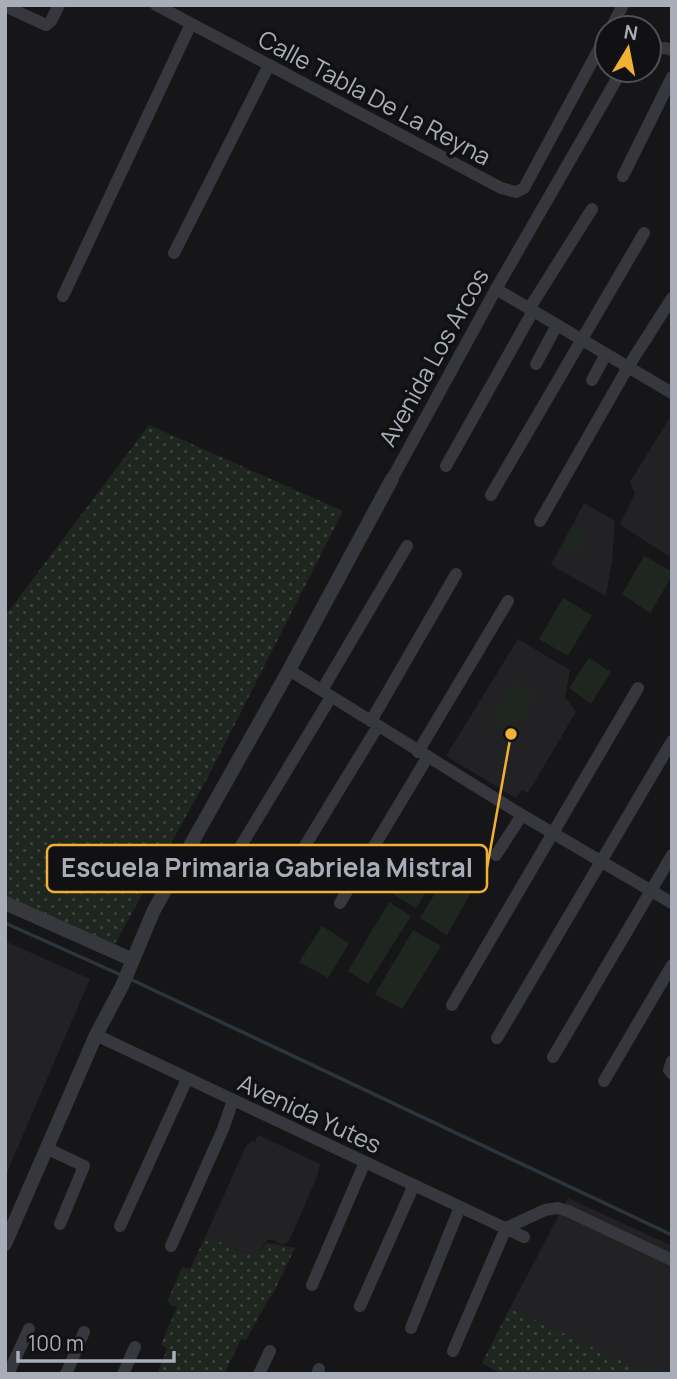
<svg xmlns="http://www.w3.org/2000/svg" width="677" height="1379" font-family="Manrope,sans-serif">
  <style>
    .built { fill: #222225 }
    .grass { fill: #1e261f }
    .park { fill: url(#park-dots) }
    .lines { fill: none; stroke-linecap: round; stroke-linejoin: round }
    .stream { stroke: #2c353c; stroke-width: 3.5 }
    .minor { stroke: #37383d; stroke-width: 12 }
    .tertiary { stroke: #37383d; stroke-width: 14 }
    .labels { text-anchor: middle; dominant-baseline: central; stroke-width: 7; stroke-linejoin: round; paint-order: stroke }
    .street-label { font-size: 24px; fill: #a8adb8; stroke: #111113 }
    .leader { fill: none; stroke: #f2b134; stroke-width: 2.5 }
    .callout-dot { fill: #f2b134; stroke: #111113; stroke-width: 2.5 }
    .callout { fill: #111113; stroke: #f2b134; stroke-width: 2.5 }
    .callout-label { font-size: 26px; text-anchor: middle; font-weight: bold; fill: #a8adb8 }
  </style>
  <defs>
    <pattern id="park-dots" width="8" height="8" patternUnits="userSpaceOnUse" patternTransform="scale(1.75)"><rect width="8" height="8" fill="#1e261f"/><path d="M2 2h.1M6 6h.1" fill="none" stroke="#3c433d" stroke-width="1.8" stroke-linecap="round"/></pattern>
  </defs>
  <rect width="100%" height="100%" fill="#161618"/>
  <g class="built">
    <path d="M672,414v144l-52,-33 15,-32 -5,-11z"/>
    <path d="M584,503l31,18 -3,40 -6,35 -55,-31z"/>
    <path d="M518,639l52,31 -5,27 11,15 -48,81 -6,-3 -6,8 -70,-42z"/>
    <path d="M5,941l85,38 -85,198z"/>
    <path d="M258,1135l62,29 -3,13 -28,64 -6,4 -10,-5h-6l-10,17h-4l-47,-22 40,-89 5,-5 4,1z"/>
    <path d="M568,1198l104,48v128h-23l-139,-66z"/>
  </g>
  <g class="grass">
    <path d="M573,529l15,8 -12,20 -14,-9z"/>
    <path d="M644,556l28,15v5l-22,37 -28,-19z"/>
    <path d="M563,598l29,17 -24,41 -29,-17z"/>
    <path d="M589,658l22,14 -20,32 -22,-16z"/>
    <path d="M513,682l22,13 -23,39 -22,-12z"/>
    <path d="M416,858l22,14 -22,36 -23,-14z"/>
    <path d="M446,875l26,16 -25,44 -27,-17z"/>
    <path d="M389,902l22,14 -43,68 -20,-13z"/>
    <path d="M322,926l27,17 -21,35 -29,-16z"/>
    <path d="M413,930l28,16 -39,63 -27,-15z"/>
  </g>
  <g class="park">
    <path d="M149,425l194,86 -135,266 -95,170 -108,-49v-282z"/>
    <path d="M206,1235l47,22 4,-1 10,-13 28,5 -23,48h-2l-24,44 -5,-1 -17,35h-67l10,-25 -6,-5 16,-37 -10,-5 15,-35 8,2z"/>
    <path d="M510,1308l139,66h-148l-19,-11z"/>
  </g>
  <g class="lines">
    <g class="stream">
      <path d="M5,923l116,52"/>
      <path d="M128,978l544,257"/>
    </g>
    <g class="minor">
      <path d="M156,5l345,183 15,4 8,-4 83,-154"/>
      <path d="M5,6l41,19 5,-4 8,-16"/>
      <path d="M611,28l12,-23"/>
      <path d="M649,49l16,-1 7,2"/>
      <path d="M623,176l49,-99"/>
      <path d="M174,253l95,-188"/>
      <path d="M496,289l176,104"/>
      <path d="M63,296l128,-272"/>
      <path d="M529,309l63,-100"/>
      <path d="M536,364l21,-39"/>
      <path d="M592,380l14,-26"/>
      <path d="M446,466l87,-155"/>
      <path d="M392,479l104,-190 126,-219"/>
      <path d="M491,495l153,-262"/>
      <path d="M540,521l88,-154 44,-69"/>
      <path d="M289,670l233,145 150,88"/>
      <path d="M322,690l85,-144"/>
      <path d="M371,721l85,-147"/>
      <path d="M418,752l90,-151"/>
      <path d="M239,849l92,-152"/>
      <path d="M496,855l26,-40"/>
      <path d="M289,872l89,-146"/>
      <path d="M340,903l87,-145"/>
      <path d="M452,1005l186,-317"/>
      <path d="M96,1035l428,202"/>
      <path d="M497,1038l175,-297"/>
      <path d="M553,1057l119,-202"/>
      <path d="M672,1061l-3,9 3,4"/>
      <path d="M604,1081l68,-116"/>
      <path d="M46,1148l38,18 -24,58"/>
      <path d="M120,1226l67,-147"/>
      <path d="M171,1246l52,-117 10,-29"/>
      <path d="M312,1285l53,-123"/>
      <path d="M360,1306l54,-121"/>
      <path d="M411,1328l49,-121"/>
      <path d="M453,1351l53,-123 39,-18 13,-2 10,3 104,49"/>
      <path d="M8,1374l21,-45"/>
      <path d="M66,1374l18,-42"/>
      <path d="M123,1374l12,-27"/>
      <path d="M259,1374l11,-23"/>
      <path d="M317,1374l2,-5"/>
    </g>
    <g class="tertiary">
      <path d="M5,903l128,57"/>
      <path d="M5,1244l91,-209 26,-49 32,-76 135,-240 103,-191"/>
    </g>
  </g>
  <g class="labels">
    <g class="street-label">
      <text transform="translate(375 97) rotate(28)">Calle Tabla De La Reyna</text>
      <text transform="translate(433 357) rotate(-61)">Avenida Los Arcos</text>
      <text transform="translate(310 1113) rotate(25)">Avenida Yutes</text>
    </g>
  </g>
  <path class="leader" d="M511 734L487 868"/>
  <circle class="callout-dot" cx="511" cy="734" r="7"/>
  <rect class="callout" x="47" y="845" width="440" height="47" rx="7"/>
  <g class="callout-label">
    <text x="267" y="877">Escuela Primaria Gabriela Mistral</text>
  </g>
  <rect width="677" height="1379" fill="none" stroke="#a8adb8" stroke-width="14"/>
  <g transform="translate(628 49) rotate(10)"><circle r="33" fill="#111113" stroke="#4d4f55" stroke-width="2"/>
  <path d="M0-5L12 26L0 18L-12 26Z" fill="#f2b134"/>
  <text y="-10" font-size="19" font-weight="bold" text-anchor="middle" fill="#a8adb8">N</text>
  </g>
  <path d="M18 1351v10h156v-10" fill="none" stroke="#a8adb8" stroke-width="3.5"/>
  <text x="28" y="1351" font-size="21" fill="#a8adb8" stroke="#111113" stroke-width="5" paint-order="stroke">100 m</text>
</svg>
